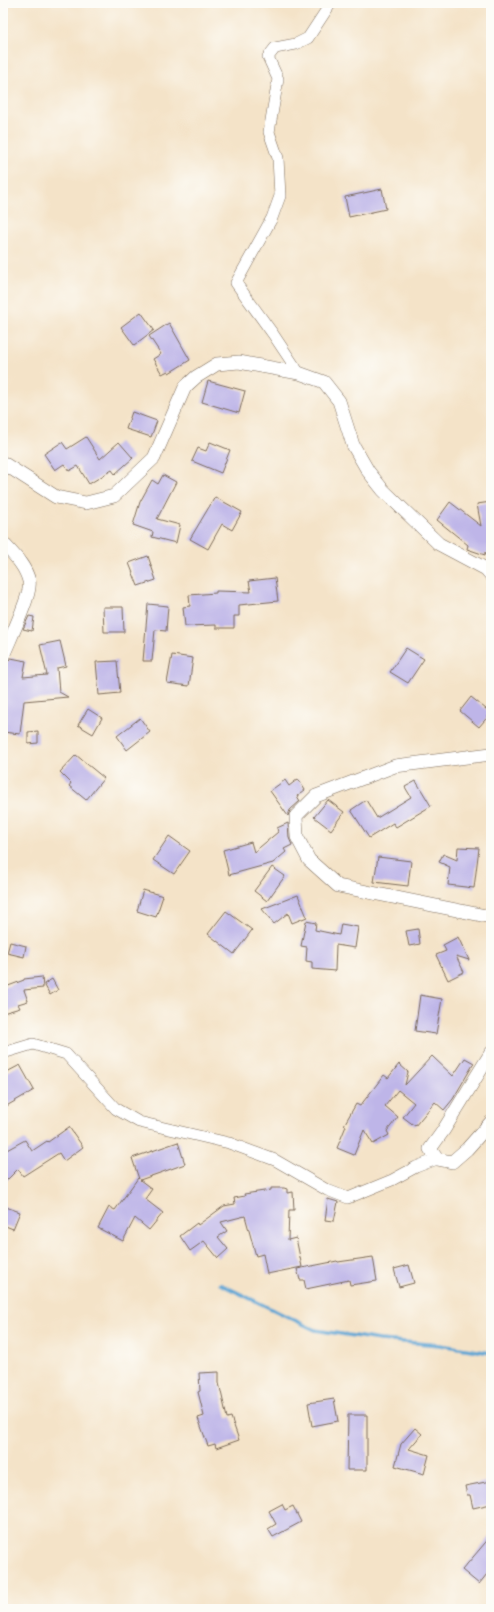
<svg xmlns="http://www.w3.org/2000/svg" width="494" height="1612" font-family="Itim,sans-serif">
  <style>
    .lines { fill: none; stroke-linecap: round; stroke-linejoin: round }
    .stream { stroke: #5da5d4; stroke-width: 3.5 }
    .building { fill: #beb5e8 }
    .minor-casing { stroke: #7c6b5a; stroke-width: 12 }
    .tertiary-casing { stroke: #7c6b5a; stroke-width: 14 }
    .minor { stroke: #fff; stroke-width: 11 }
    .tertiary { stroke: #fff; stroke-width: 13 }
  </style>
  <rect width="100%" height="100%" fill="#fdfcf7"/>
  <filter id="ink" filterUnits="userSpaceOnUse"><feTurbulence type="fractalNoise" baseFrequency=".025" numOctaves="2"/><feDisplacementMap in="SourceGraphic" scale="8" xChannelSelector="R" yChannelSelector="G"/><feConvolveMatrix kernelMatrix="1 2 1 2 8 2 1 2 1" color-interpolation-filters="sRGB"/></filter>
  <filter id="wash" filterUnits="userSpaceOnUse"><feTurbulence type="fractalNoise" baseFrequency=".012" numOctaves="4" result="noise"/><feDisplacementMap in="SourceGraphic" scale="16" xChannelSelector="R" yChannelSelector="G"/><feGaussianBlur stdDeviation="0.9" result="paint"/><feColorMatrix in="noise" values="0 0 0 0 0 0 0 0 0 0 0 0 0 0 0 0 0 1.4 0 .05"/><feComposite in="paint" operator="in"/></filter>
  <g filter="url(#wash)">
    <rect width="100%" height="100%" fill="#f4e3c8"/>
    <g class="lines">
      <path class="stream" d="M220,1284l95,46 65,10 60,5 51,8"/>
    </g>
    <g id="blocks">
      <g class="building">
        <path d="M382,189l4,20 -37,8 -4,-20z"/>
        <path d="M141,312l13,18 -20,15 -13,-18z"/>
        <path d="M169,323l21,37 -21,13 -1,-2 -6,3 -9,-15 8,-5 -12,-18z"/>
        <path d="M208,381l37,10 -6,22 -37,-11z"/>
        <path d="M132,412l25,9 -6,16 -25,-8z"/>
        <path d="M86,437l14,22 19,-17 14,16 -18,16 -3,-4 -23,14 -11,-18 -9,5 -5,-7 -9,6 -11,-16 18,-12 5,7z"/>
        <path d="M210,442l20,8 -9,23 -29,-12 6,-13 8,3z"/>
        <path d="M163,475l13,7 -19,37 23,6 -4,18 -24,-6 1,-5 -20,-7 7,-23 12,-22 6,4z"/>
        <path d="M215,497l27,15 -10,18 -10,-6 -14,25 -18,-10z"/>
        <path d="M450,502l31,24 -4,-22 14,-2v51l-5,1 -1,-2v3l-18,-6 1,-4 -31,-25z"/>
        <path d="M148,556l8,24 -18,6 -9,-23z"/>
        <path d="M275,578l3,23 -39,4v11h-5v12h-18v-3l-31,1 -2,-19 7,-1 -1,-11 27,-2v-2l35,1 -2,-11z"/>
        <path d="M148,604l20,2 -2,25 -11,-1 -3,31h-9z"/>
        <path d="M103,607h20l1,25h-20z"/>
        <path d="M29,616l5,1 -2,14 -9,-2z"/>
        <path d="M60,641l6,25 -9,2 2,24 9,5 -44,4 -4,33 -17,-2v-56l3,-13 5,-5 15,3 -3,16 24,-2 -7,-30z"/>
        <path d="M406,648l18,11 -16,24 -18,-11z"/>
        <path d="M172,655l21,3 -4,28 -22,-3z"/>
        <path d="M117,661l3,32 -21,2 -3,-33z"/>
        <path d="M471,697l20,16 -12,14 -19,-16z"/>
        <path d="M88,709l14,9 -9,16 -15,-9z"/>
        <path d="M140,718l10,14 -23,18 -10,-14z"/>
        <path d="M38,731v12l-10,1v-12z"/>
        <path d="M76,755l28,23 -18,22 -17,-14 2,-3 -11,-11z"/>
        <path d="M298,779l7,11 -8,6 3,5 -10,9 -2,6 -18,-25 15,-11 4,6z"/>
        <path d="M416,781l15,25 -35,21 -3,-4 -24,15 -18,-28 15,-10 11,18 34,-21 -6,-10z"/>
        <path d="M328,800l16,12 -13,18 -17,-13z"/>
        <path d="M288,823l1,15 3,7 -8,4 2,3 -13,11 -44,12 -6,-25 28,-8 3,10 24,-20 -1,-4z"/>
        <path d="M169,836l21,15 -16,23 -21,-14z"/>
        <path d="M458,847l21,1 -5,40 -26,-3 2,-18 -11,-5 4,-8 14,6z"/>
        <path d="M378,857l33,4 -3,25 -34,-4z"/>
        <path d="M272,867l13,9 -18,25 -13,-10z"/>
        <path d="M143,890l20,6 -7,21 -19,-6z"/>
        <path d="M298,895l9,22 -15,6 -4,-10 -14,11 -12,-15z"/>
        <path d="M226,911l26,19 -18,24 -26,-20z"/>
        <path d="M306,921l10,2 -1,7 24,5 2,-11 17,3 -3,21 -19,-3 -1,26 -23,-2v-7l-6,-1 1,-14 -6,-1z"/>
        <path d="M418,929l2,15 -11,2 -3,-15z"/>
        <path d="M458,937l11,23 -13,-4 8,16 -16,8 -12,-25 10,-4 -3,-6z"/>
        <path d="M10,942l16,4 -2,11 -17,-4z"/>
        <path d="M42,977l1,11 -19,2 4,11 -10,3 2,4 -17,5v-25l21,-8v-1z"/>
        <path d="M52,979l6,11 -8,5 -6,-11z"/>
        <path d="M420,995l22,4 -6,35 -21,-3z"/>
        <path d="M432,1056l21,20 12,-18 9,5 -21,36 -9,11 -9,-8 -20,24 -12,-9 11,-14 -16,-13 -13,16 13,11 -11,14 2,4 -16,9 -9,-14 -10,25 -17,-7 9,-22 -2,-1 12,-21 4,2 24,-31 4,3 11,-14 9,8 -3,13z"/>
        <path d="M20,1065l14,25 -31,18v-34z"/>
        <path d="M69,1127l14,20 -19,14 -5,-8 -36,23 -5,-7 -15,15v-32l22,-12 7,11 15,-10 1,1z"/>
        <path d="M178,1142l7,22 -45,16 12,9 -7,10 18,14 -14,17 -14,-12 -12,23 -25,-13 11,-21 6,3 23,-32 1,1 -7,-21z"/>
        <path d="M271,1188h13l3,1v4l6,-1 1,18h-5l-1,30 8,-2 6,29 -35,7 -4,-20 -7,2 -11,-40 -24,6 6,9 -9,6 10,12 -10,9 -14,-17 -14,10 -10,-15 17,-13 1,2 26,-19 11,-2 -1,-6 11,-2 -1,-2 27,-4z"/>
        <path d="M328,1199l10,3 -4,19 -9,-1z"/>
        <path d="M3,1206l17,6 -7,17 -10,-4z"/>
        <path d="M373,1257l4,24 -27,4 -1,-5 -43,9 -2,-9h-4l-3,-11 40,-8 1,1z"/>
        <path d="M409,1265l5,18 -15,4 -5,-18z"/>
        <path d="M219,1372v11l8,35 4,-1 8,23 -23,8 -1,-4 -7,2 -10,-28 6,-2 -6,-24 2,-1 -1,-18z"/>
        <path d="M334,1399l4,22 -26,5 -4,-23z"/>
        <path d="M348,1415h19v55h-20z"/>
        <path d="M415,1428l7,6 -13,15 20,6 -5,19 -29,-8 6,-22z"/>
        <path d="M491,1481v23l-18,4 -3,-13h-3l-2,-9z"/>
        <path d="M282,1504l3,6 8,-4 8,16 -28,15 -5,-8 8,-5 -7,-13z"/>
        <path d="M491,1536v33l-12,15 -17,-14z"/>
      </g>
    </g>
  </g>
  <g filter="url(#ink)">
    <use href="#blocks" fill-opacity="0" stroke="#7c6b5a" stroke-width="1"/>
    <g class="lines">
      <defs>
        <g id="minor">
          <path d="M299,373l-26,-39 -37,-51 36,-65 8,-22 -2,-38 -9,-26 9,-53 -10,-22 7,-9 21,-4 12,-6 23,-35"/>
          <path d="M3,1053l30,-9 33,10 50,55 23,13 90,21 46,17 52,30 21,8 44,-18 24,-13 21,-8"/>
        </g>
        <g id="tertiary">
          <path d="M3,463l53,34 30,6 28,-7 40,-38 31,-71 11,-10 21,-13 22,-2 60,11 25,9 15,19 14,44 15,26 15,19 56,54 47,25 5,6"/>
          <path d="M3,543c10,11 22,22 26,38 4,11 -21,62 -26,75"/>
          <path d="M491,754l-96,12 -79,30 -20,20 1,21 12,23 29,26 153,31"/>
          <path d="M491,1053l-48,78 -13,18 7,10 15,3 15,-13 24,-27"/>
        </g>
      </defs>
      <use href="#minor" class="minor-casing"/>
      <use href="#tertiary" class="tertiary-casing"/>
      <use href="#minor" class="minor"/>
      <use href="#tertiary" class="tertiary"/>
    </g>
  </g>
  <rect width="494" height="1612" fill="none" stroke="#fdfcf7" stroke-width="16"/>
</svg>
